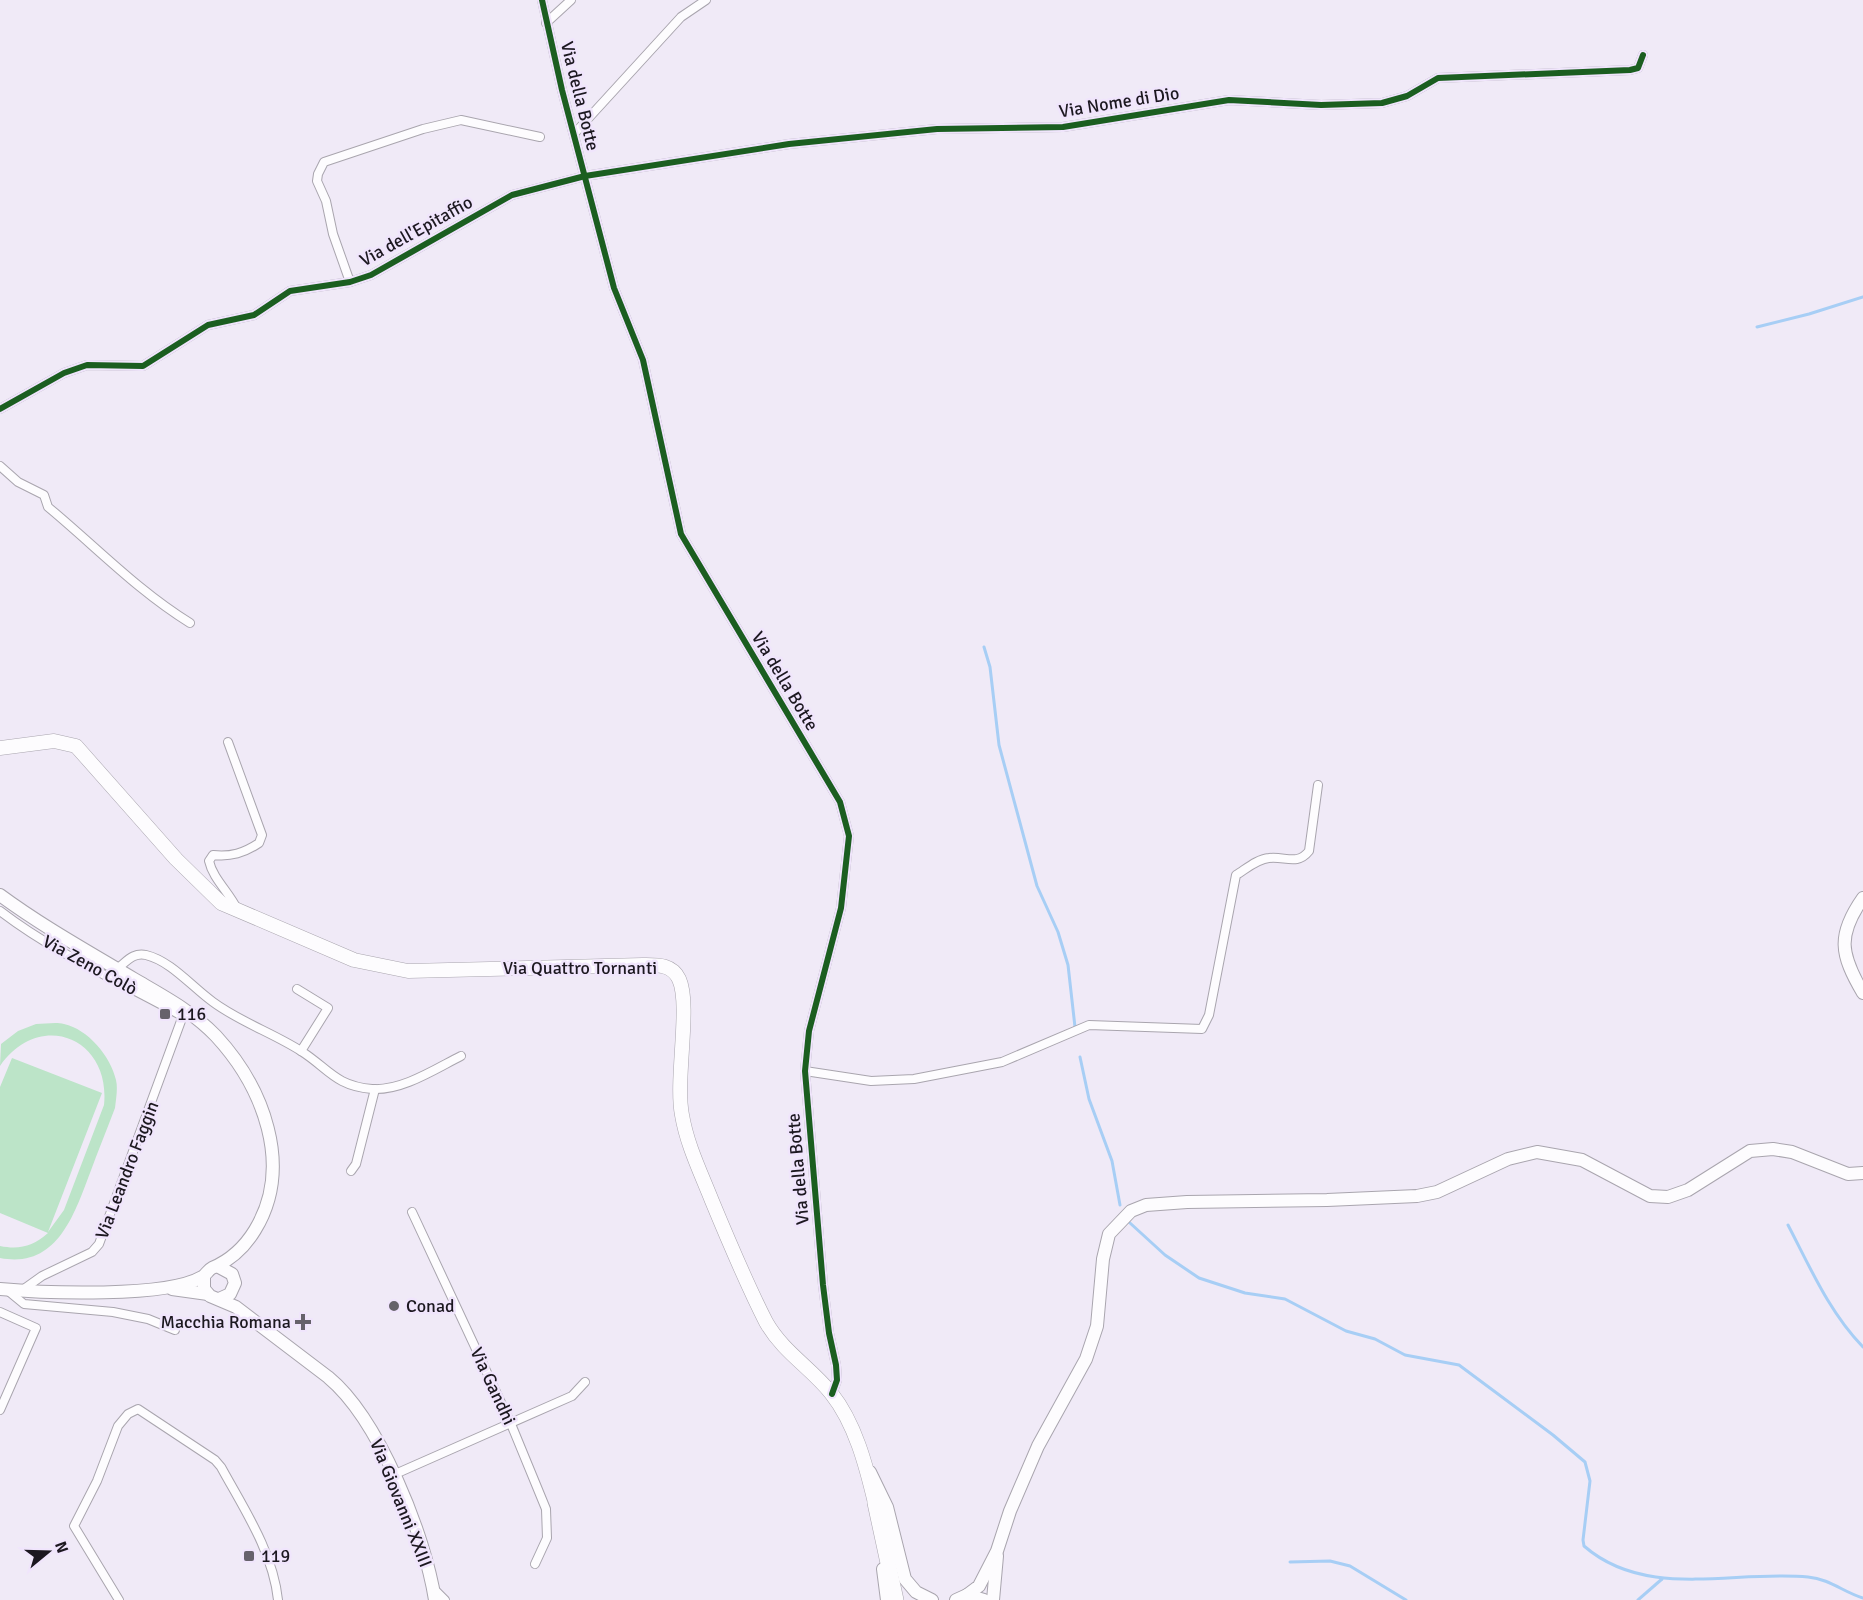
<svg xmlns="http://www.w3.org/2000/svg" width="1863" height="1600" font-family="Signika,sans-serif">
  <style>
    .green { fill: #bce4c8 }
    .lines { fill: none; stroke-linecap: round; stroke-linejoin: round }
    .stream { stroke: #a7cef5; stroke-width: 3 }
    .street-casing { stroke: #a9a5ae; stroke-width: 10 }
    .secondary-casing { stroke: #a9a5ae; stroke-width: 14 }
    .primary-casing { stroke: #a9a5ae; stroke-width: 15 }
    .highway-casing { stroke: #a9a5ae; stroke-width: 16 }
    .street { stroke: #fdfcfe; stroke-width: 8 }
    .secondary { stroke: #fdfcfe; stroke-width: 12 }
    .primary { stroke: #fdfcfe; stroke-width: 14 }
    .highway { stroke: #fdfcfe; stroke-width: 15 }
    .cycleway-casing { stroke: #f0e5fc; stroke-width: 10 }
    .cycleway { stroke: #1b5e20; stroke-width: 6 }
    .poi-dot { fill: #66626b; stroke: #f0e5fc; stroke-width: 2 }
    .labels { text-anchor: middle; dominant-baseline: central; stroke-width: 5; stroke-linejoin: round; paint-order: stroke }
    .street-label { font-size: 18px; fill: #1c1820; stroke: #f0e5fc }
    .poi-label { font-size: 18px; fill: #1c1820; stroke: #f0e5fc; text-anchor: start }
  </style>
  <rect width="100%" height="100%" fill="#f0eaf7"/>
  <path class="green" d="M36,1024c9,0 20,-2 28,0 24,5 47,33 52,56 2,8 0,19 -1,28 -8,21 -17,43 -25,65 -16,42 -33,96 -90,85v-12c20,4 33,0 48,-13l-48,-20v-126l12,-29 90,35 -54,139 16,-22 40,-105c7,-67 -64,-96 -104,-39l1,-22 17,-13z"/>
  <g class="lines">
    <g class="stream">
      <path d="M1757,327l52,-13 54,-17"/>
      <path d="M984,647l6,20 9,78 38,141 21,46 10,33 7,62"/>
      <path d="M1080,1057l9,42 23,62 8,44"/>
      <path d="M1130,1223l35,32 34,23 46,15 40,6 61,32 29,8 30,16 54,10 94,70 32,27 5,19 -7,59 1,6c62,54 148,24 224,31 22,2 35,15 55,21"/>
      <path d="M1788,1225c22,42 41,87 75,122"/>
      <path d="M1290,1562l40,-1 20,5 56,34"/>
      <path d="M1638,1600l24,-21"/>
    </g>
    <defs>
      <g id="street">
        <path d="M542,0l20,90 52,198 29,72 38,174 159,268 9,34 -8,72 -32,123 -4,40 18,214 6,48 7,32 1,15 -5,14"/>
        <path d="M546,23l25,-23"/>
        <path d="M574,134l107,-117 25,-17"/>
        <path d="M350,282l-17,-48 -7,-33 -9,-20 1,-7 6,-12 99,-33 38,-9 79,17"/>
        <path d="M0,409l64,-36 23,-8 56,1 65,-41 46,-10 36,-24 60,-9 21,-7 141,-80 73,-19 204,-32 148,-15 126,-2 166,-27 92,5 61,-2 25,-7 31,-18 192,-8 8,-2 5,-13"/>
        <path d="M0,466l18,16 26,13 4,12c47,39 90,84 142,116"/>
        <path d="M228,742l34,93 -3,8c-15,10 -28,14 -46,12l-4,6c4,18 20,31 28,48"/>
        <path d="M0,911c56,43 121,71 182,105"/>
        <path d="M118,968c9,-7 16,-16 28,-13 25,6 46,32 67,47 27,20 60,31 88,49 27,17 34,35 71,38 30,2 63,-20 89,-33"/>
        <path d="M297,989l31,19 -27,43"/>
        <path d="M805,1071l66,10 43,-2 88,-17 87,-37 113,4 7,-14 27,-140c10,-6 21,-16 33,-17 16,-2 28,8 40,-7l9,-66"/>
        <path d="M351,1171l5,-7 19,-75"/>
        <path d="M412,1212l99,212 35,85 1,29 -12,26"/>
        <path d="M7,1290l17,14 89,8 35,7 27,11"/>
        <path d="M21,1291l21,-15 50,-24 7,-8 86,-234"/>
        <path d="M0,1312l36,16 -36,82"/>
        <path d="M393,1475l179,-79 13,-14"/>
        <path d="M434,1589l11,11"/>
        <path d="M119,1600l-45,-74 23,-45 21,-55 10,-12 10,-5 77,51 6,7c23,42 52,85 57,133"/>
      </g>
      <g id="secondary">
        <path d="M0,895c42,31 89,57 134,84 29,17 58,32 82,57 47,51 78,130 39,194 -11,18 -24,30 -43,38 -4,2 -6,7 -10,9 -36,21 -158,16 -202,12"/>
        <path d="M1863,898c-26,37 -23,56 0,95"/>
        <path d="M219,1267l13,7 3,9 -5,11 -11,5"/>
        <path d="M204,1277v12l6,7 26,11 92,70c51,42 97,158 107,223"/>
        <path d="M172,1289l36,5"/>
        <path d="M870,1472l17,35 18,72 11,13 16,8"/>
        <path d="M883,1569l4,31"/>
        <path d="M967,1595l12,-9 18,-35 13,-40 28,-65 48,-87 11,-33 6,-67 6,-25 22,-23 15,-6 41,-3 140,-2 90,-4 20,-4 71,-33 29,-7 45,8 68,36 18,1 20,-7 62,-39 23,-2 19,3 56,22 15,-1"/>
        <path d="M956,1600l11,-5 17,5"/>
        <path d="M993,1600l4,-44"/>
      </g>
      <path id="primary" d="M0,748l54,-7 22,5 100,113 45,44 133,57 54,11 235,-6c14,0 29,-1 36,14 12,26 -4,100 3,136 5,30 19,58 30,86 17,41 34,82 54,121 17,30 44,45 65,71 24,30 35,72 44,110"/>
      <path id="highway" d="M875,1503l21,97"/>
    </defs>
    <use href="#street" class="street-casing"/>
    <use href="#secondary" class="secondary-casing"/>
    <use href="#primary" class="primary-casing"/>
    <use href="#highway" class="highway-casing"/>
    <use href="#street" class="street"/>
    <use href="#secondary" class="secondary"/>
    <use href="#primary" class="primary"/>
    <use href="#highway" class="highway"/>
    <defs>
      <g id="cycleway">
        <path d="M542,0l20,90 52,198 29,72 38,174 159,268 9,34 -8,72 -32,123 -4,40 18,214 6,48 7,32 1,15 -5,14"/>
        <path d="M0,409l64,-36 23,-8 56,1 65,-41 46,-10 36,-24 60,-9 21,-7 141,-80 73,-19 204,-32 148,-15 126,-2 166,-27 92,5 61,-2 25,-7 31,-18 192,-8 8,-2 5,-13"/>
      </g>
    </defs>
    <use href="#cycleway" class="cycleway-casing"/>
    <use href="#cycleway" class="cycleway"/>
  </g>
  <g class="poi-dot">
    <rect x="159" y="1008" width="12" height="12" rx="3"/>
    <circle cx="394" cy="1306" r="6"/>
    <path d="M300 1313h6v6h6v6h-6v6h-6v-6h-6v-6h6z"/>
    <rect x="243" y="1550" width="12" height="12" rx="3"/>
  </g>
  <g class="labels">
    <g class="street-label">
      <text transform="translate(580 96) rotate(76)">Via della Botte</text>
      <text transform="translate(1119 102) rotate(-9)">Via Nome di Dio</text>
      <text transform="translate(416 231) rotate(-29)">Via dell'Epitaffio</text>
      <text transform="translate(785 681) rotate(59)">Via della Botte</text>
      <text transform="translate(90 965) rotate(29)">Via Zeno Colò</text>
      <text x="580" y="968">Via Quattro Tornanti</text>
      <text transform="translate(798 1169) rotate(-95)">Via della Botte</text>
      <text transform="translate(127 1170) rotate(-69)">Via Leandro Faggin</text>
      <text transform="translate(493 1386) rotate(65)">Via Gandhi</text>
      <text transform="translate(401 1503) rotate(68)">Via Giovanni XXIII</text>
    </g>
    <g class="poi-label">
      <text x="177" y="1014">116</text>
      <text x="406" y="1306">Conad</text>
      <text x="291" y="1322" text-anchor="end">Macchia Romana</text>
      <text x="261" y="1556">119</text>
    </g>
  </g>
  <g transform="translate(48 1552) rotate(71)" stroke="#f0e5fc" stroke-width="4.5" paint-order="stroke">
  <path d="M0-4.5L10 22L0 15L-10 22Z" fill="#1c1820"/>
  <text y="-9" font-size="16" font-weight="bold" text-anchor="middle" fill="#1c1820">N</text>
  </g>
</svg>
